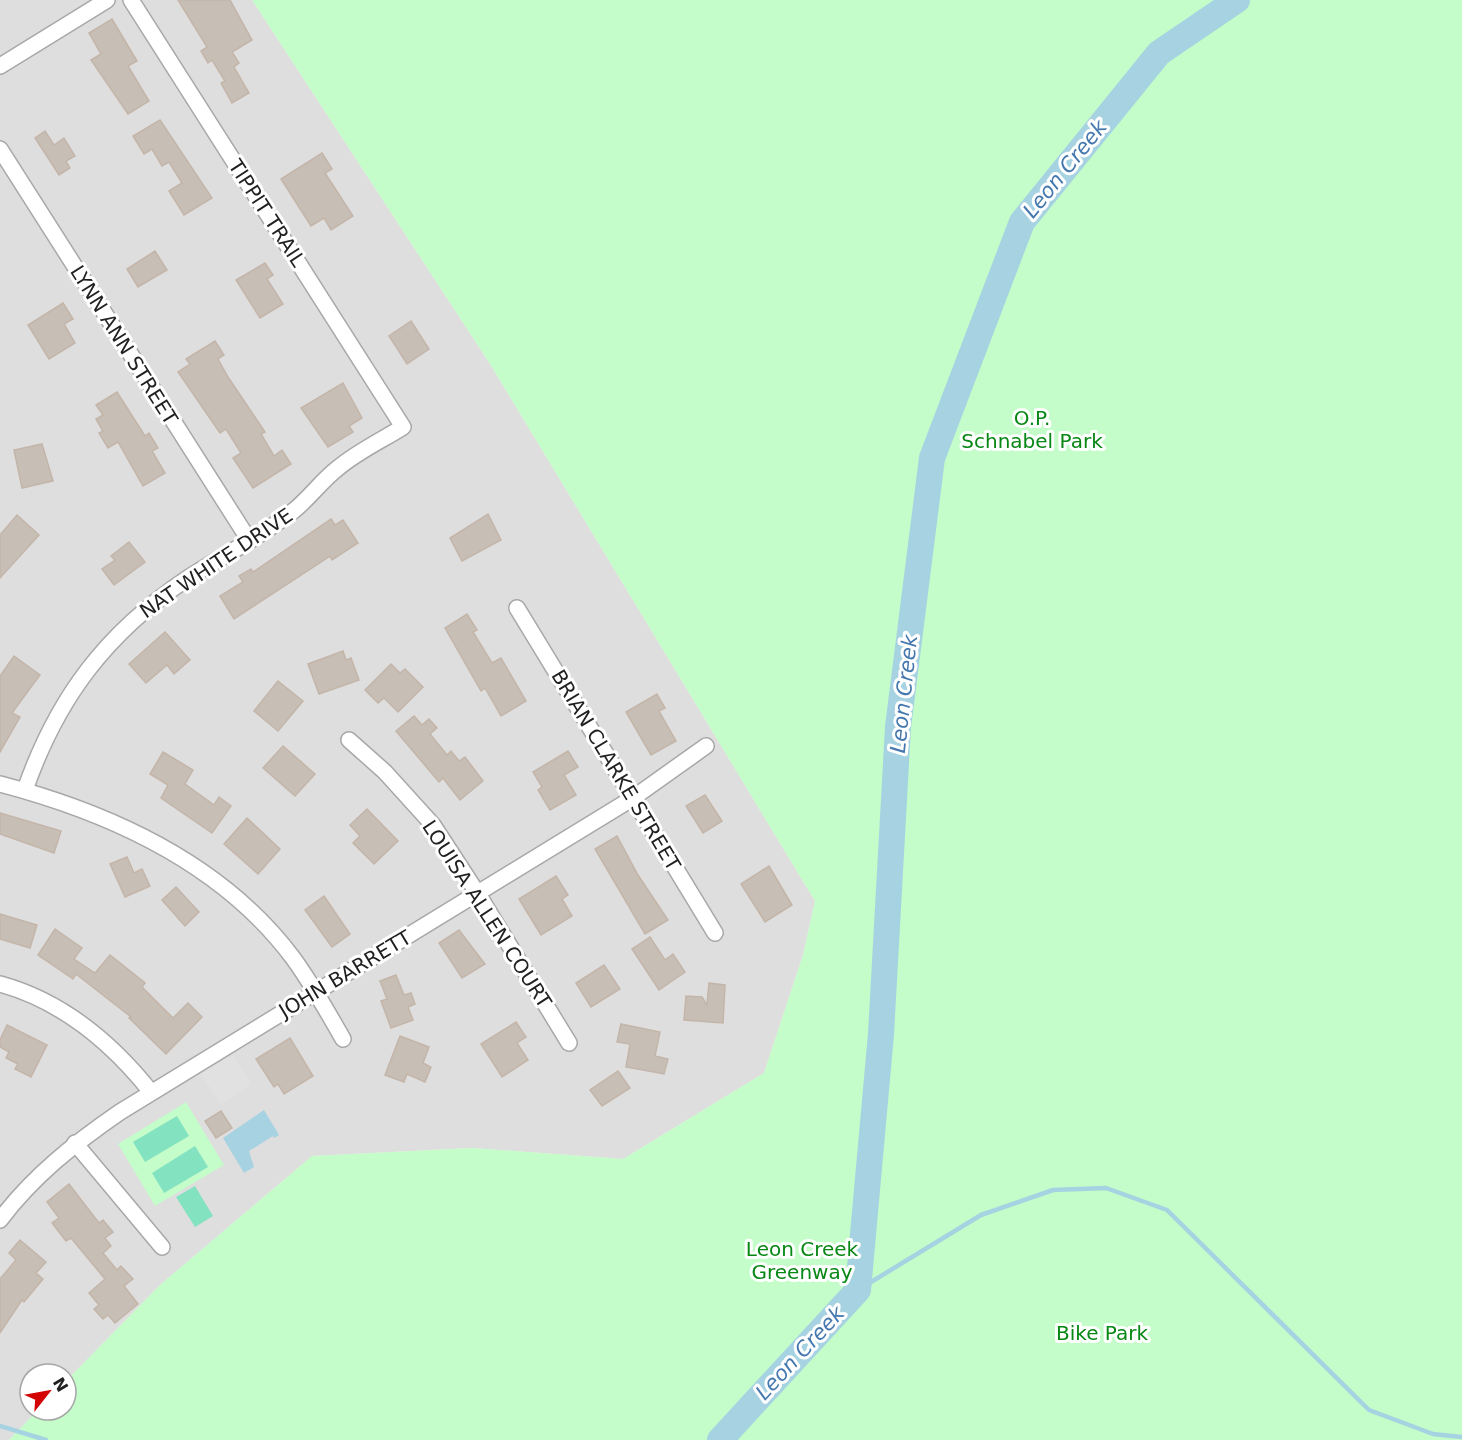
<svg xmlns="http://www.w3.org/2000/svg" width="1462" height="1440" font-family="'DejaVu Sans',sans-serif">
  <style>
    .residential { fill: #dfdede }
    .park { fill: #c4fcca }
    .pitch { fill: #83e3c0 }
    .parking { fill: #e1e1e1 }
    .water { fill: #a7d2e1 }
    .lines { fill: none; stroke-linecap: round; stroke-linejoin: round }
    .stream { stroke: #a7d2e1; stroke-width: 4.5 }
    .river { stroke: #a7d2e1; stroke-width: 26 }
    .building { fill: #c7beb6; stroke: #c4b5a9; stroke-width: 1.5 }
    .minor-casing { stroke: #a8a8a8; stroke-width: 18 }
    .minor { stroke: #fff; stroke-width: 15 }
    .labels { text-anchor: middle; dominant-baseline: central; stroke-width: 6; stroke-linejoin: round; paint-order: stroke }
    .street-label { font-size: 20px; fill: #212121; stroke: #fff }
    .park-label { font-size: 20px; fill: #078714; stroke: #fff }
    .water-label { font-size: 21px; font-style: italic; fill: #4578ae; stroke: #fff }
  </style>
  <rect width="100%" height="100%" fill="#f2eee8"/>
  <path class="residential" d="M0,0h252l238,364 325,537 -12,54 -39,118 -141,86 -151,-11 -160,8 -152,129 -94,96v-7h-36v36h8l-29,30h-9z"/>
  <g class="park">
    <path d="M252,0h1210v1440h-1453l29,-30h28v-29l94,-96 152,-129 160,-8 151,11 141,-86 39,-118 12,-54 -325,-537z"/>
    <path d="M186,1102l38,63 -69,41 -37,-62z"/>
  </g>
  <g class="pitch">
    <path d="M177,1116l12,20 -44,26 -12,-20z"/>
    <path d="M195,1146l13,21 -44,26 -12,-20z"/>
    <path d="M195,1186l18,30 -18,11 -19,-30z"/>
  </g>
  <path class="parking" d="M233,1055l19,29 -31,20 -20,-30z"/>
  <path class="water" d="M264,1110l15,25 -5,3 -1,-2 -24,15 5,16 -10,6 -21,-35z"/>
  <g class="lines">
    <g class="stream">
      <path d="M858,1290l123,-75 72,-25 53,-2 61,22 202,200 64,24 29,3"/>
      <path d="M0,1426l46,14"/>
    </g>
    <path class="river" d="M720,1440l138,-150 23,-256 17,-307 34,-269 90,-236 137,-169 78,-53"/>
  </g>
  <g class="building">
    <path d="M178,0h52l22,40 -20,12 7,11 -5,4 15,26 -17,10 -11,-20 4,-2 -13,-21 -4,3 -7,-12 6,-4z"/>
    <path d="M112,19l25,42 -9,5 21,35 -21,13 -37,-54 10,-6 -12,-21z"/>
    <path d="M160,120l52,78 -28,17 -15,-24 13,-8 -13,-21 -7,4 -10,-17 -8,5 -11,-18z"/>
    <path d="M45,131l9,14 10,-7 11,18 -9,5 4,7 -11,7 -24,-37z"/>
    <path d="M322,153l10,16 -7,4 28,43 -22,14 -7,-12 -13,8 -30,-47z"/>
    <path d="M155,251l12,19 -29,17 -11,-18z"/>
    <path d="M265,263l8,12 -6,4 16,25 -23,14 -24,-38z"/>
    <path d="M63,303l10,16 -9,5 11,19 -26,16 -21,-34z"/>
    <path d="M411,321l18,28 -22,15 -18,-28z"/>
    <path d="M215,341l9,14 -6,4 10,18 37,55 -4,2 13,22 8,-6 9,14 -38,24 -20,-30 8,-5 -15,-24 -6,4 -42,-61 12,-8 -4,-5z"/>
    <path d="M343,383l19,35 -13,8 4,6 -25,15 -27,-39z"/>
    <path d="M117,392l28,44 4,-3 9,15 -6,3 13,22 -22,13 -25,-44 -10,6 -9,-15 4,-2 -7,-12 7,-4 -7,-10z"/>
    <path d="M42,444l11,37 -31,7 -8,-38z"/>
    <path d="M488,514l13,26 -39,21 -12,-23z"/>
    <path d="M17,515l22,20 -39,43v-43z"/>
    <path d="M331,519l4,6 8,-5 15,23 -26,17 -2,-4 -96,63 -14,-23 23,-14 -4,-6 12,-7 2,3z"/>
    <path d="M129,542l16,20 -31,23 -12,-16 13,-9 -4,-4z"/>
    <path d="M467,614l10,16 -4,2 19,31 9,-5 25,43 -25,15 -16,-28 -4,3 -36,-63z"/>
    <path d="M165,632l25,28 -16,14 -7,-9 -21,18 -17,-19z"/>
    <path d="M343,651l3,9 5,-2 8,22 -40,14 -11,-30z"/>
    <path d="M14,656l26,19 -28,38 8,4 -20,35v-76z"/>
    <path d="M391,664l9,9 5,-4 18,18 -25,25 -14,-14 -6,5 -13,-13z"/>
    <path d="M278,681l25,20 -25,30 -24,-20z"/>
    <path d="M657,694l8,14 -6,3 17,30 -25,14 -25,-43z"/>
    <path d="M414,716l8,9 7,-6 8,9 -7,6 17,21 4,-4 8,10 6,-4 18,24 -23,19 -17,-22 -4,4 -43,-51z"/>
    <path d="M283,746l32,28 -20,22 -32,-28z"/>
    <path d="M568,751l10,16 -14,8 12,20 -26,15 -12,-20 4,-3 -9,-15z"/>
    <path d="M163,752l30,18 -8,14 29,21 5,-8 12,9 -19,27 -51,-35 7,-13 -18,-11z"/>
    <path d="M705,795l17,26 -19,12 -17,-27z"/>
    <path d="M367,809l31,32 -24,23 -21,-21 7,-7 -10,-11z"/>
    <path d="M0,813l61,18 -7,22 -54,-19z"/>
    <path d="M247,818l33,31 -22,25 -34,-30z"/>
    <path d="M617,836l21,39 30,45 -23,14 -50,-85z"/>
    <path d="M127,857l7,16 8,-4 8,17 -25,11 -15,-33z"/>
    <path d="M769,866l23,39 -27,17 -24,-38z"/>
    <path d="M556,876l12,19 -6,4 10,17 -31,19 -22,-36z"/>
    <path d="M176,887l23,25 -14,14 -23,-26z"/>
    <path d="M324,896l26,38 -18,13 -27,-37z"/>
    <path d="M0,914l37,11 -7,23 -30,-9z"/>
    <path d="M55,929l27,19 -8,11 21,14 15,-18 35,28 -3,4 31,31 15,-15 14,14 -36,37 -37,-36 2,-1 -55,-43 -3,5 -35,-24z"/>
    <path d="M459,930l26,34 -23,14 -23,-35z"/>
    <path d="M650,937l15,23 8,-6 12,18 -26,18 -27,-41z"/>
    <path d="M604,965l16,24 -29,18 -15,-24z"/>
    <path d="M396,975l8,20 7,-2 4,11 -7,3 5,13 -22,8 -10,-27 6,-2 -7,-18z"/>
    <path d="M709,983l16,2 -2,38 -39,-3 2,-24 16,1 5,8z"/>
    <path d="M516,1022l10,15 -9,6 11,17 -26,17 -21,-33z"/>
    <path d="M621,1024l39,8 -5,24 13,3 -4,15 -38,-7 4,-23 -13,-2z"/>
    <path d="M7,1025l40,20 -16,32 -16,-8 3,-5 -12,-6 3,-6 -9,-5v-7z"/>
    <path d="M400,1036l29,11 -6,16 8,4 -6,15 -18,-8 -3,8 -19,-7z"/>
    <path d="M290,1038l23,38 -29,18 -6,-10 -4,3 -18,-28z"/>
    <path d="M618,1071l12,17 -28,18 -12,-16z"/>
    <path d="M221,1111l11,17 -16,10 -11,-17z"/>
    <path d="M69,1184l30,39 4,-3 10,12 -8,6 6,8 -8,7 14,17 4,-4 12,13 -9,7 14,18 -23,19 -7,-8 -5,4 -9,-10 5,-4 -10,-12 16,-14 -34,-41 -5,3 -14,-18 7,-5 -12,-16z"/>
    <path d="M20,1240l26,22 -10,11 7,6 -19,23 -2,-2 -22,33v-54l16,-19 -7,-7z"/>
  </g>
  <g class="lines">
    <defs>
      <g id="minor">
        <path d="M0,66l107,-66"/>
        <path d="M0,149l249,391"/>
        <path d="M517,608l198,325"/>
        <path d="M349,740l36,32 48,53 45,69 91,149"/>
        <path d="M0,784c111,29 222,79 293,174 19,26 34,53 50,81"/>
        <path d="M25,790c32,-92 81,-157 163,-212 34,-22 72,-41 104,-66 17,-13 29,-31 46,-44 19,-16 44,-28 65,-41l-272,-427"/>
        <path d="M0,984c62,17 112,59 151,108"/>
        <path d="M75,1143l87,104"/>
        <path d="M0,1220c33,-44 75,-77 120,-108l513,-314 73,-52"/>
      </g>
    </defs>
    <use href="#minor" class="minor-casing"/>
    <use href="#minor" class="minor"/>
  </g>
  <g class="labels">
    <g class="street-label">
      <text transform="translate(267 213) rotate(57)">TIPPIT TRAIL</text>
      <text transform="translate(124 345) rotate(58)">LYNN ANN STREET</text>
      <text transform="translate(216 563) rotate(-34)">NAT WHITE DRIVE</text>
      <text transform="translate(616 770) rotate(59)">BRIAN CLARKE STREET</text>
      <text transform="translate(487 914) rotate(57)">LOUISA ALLEN COURT</text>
      <text transform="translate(345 974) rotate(-31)">JOHN BARRETT</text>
    </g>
    <g class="park-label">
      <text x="1032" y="418">O.P.<tspan x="1032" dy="23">Schnabel Park</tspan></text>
      <text x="802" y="1249">Leon Creek<tspan x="802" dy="23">Greenway</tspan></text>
      <text x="1102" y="1333">Bike Park</text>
    </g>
    <g class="water-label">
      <text transform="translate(1065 169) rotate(-51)">Leon Creek</text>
      <text transform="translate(904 694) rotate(-84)">Leon Creek</text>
      <text transform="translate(800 1353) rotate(-47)">Leon Creek</text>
    </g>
  </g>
  <g transform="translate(48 1392) rotate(59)"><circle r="28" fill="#ffffff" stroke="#a6a6a6" stroke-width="1.5"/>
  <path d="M0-4.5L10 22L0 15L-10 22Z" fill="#d20300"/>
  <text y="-9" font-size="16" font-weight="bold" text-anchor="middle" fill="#212121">N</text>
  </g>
</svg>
